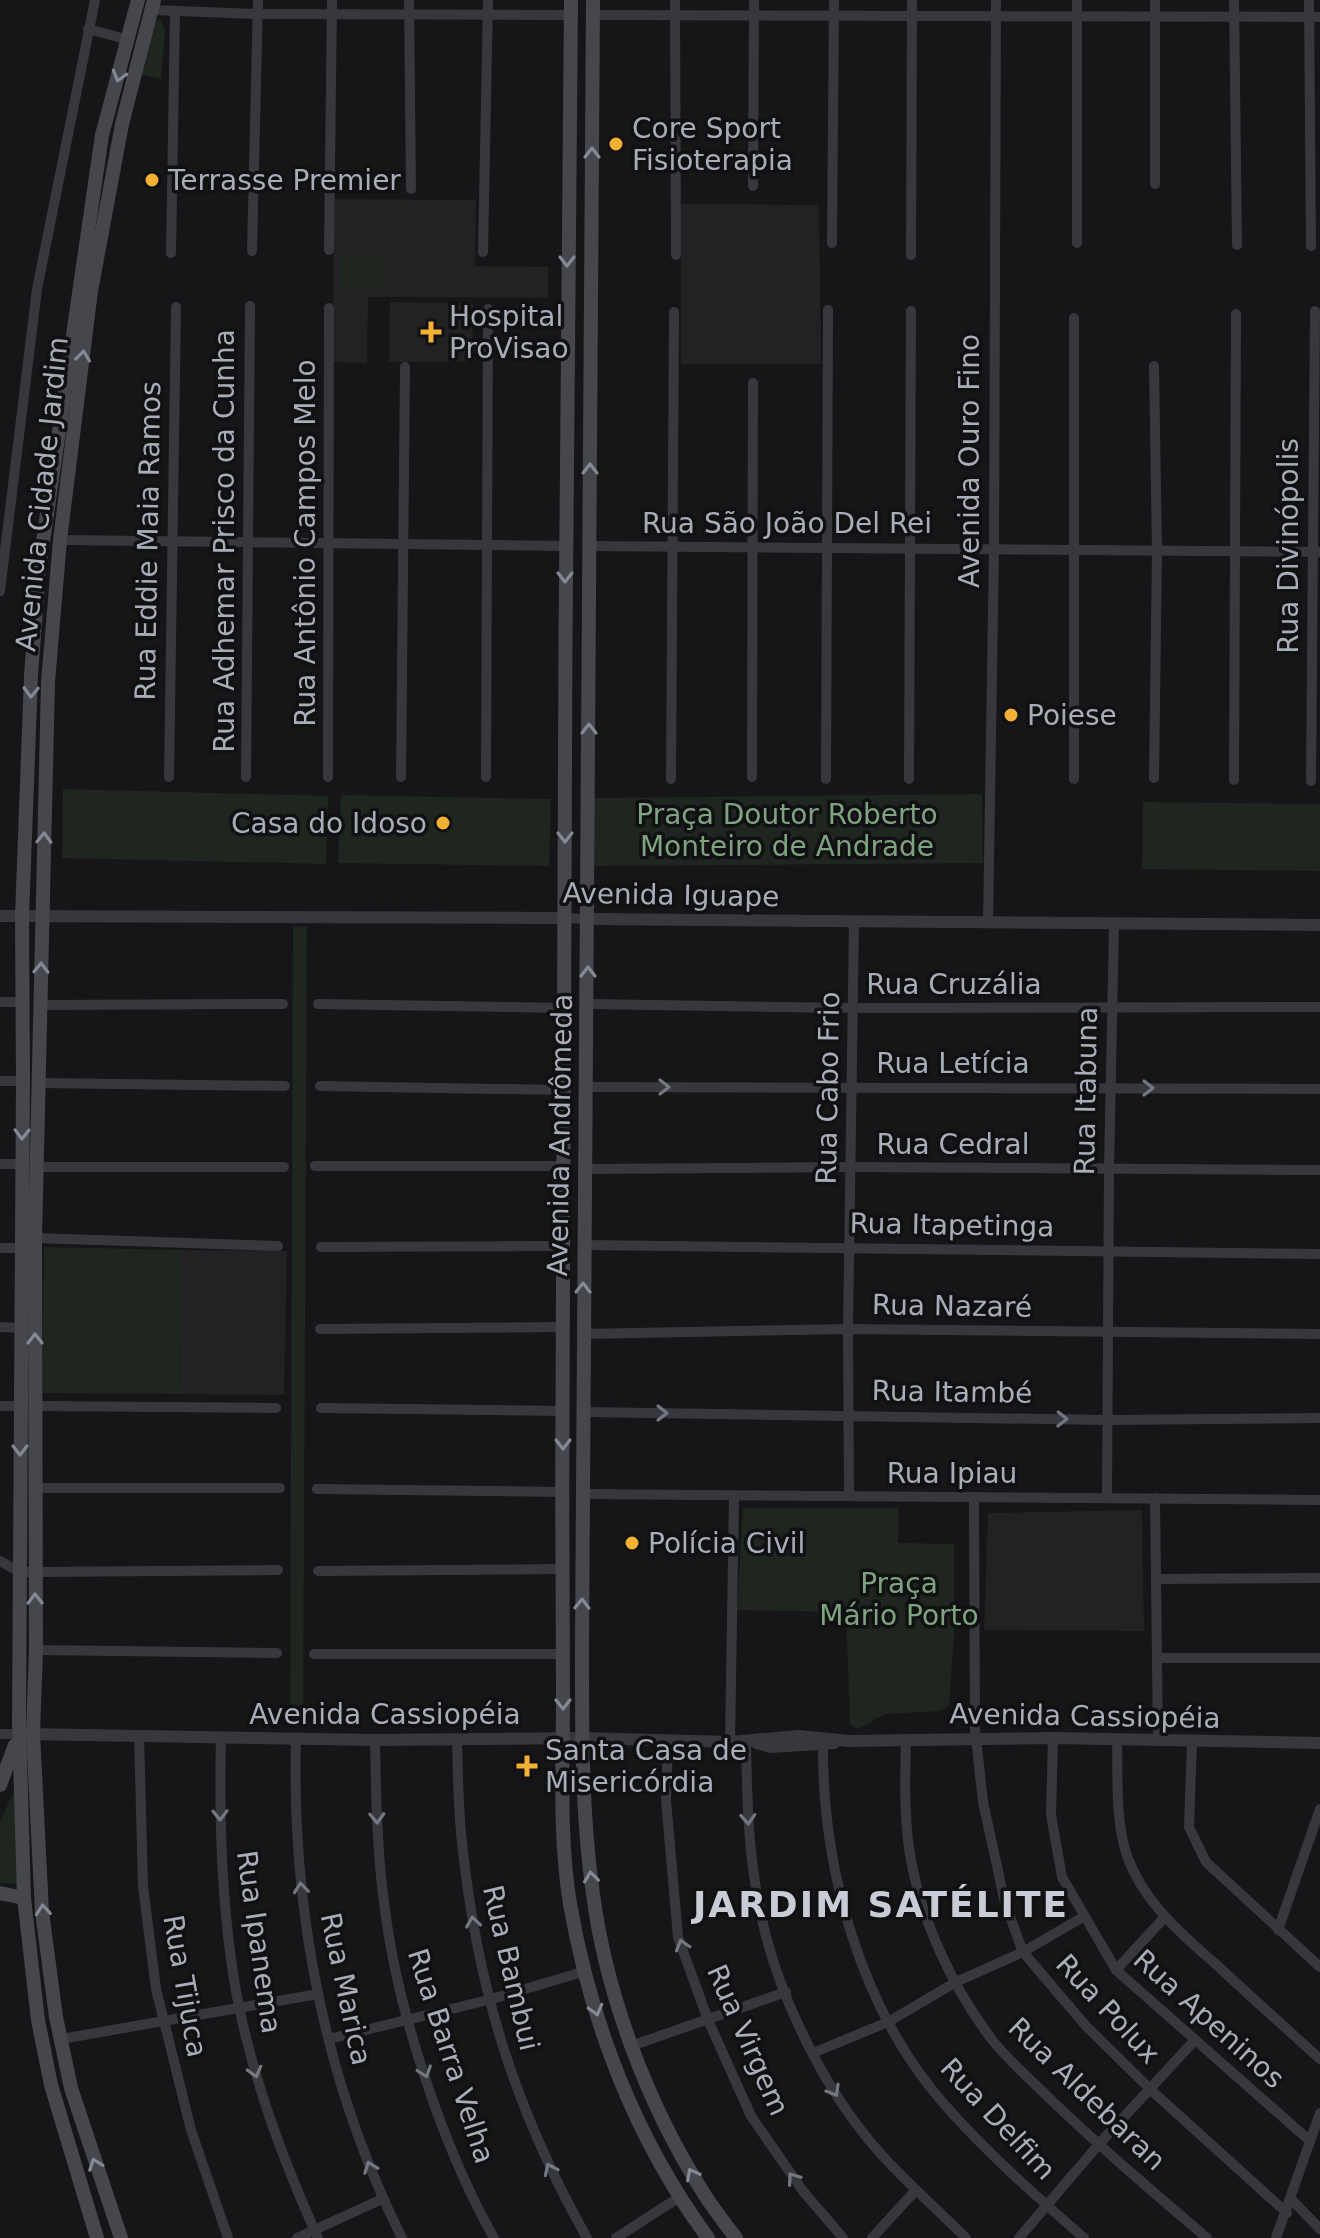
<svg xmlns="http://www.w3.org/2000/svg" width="1320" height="2238" font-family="'DejaVu Sans',sans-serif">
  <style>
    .built { fill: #222225 }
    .green { fill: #1e261f }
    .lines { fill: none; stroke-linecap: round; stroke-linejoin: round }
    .minor { stroke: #37383d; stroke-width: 10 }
    .tertiary { stroke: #37383d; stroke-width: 12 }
    .secondary { stroke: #45474d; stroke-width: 14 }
    .oneway { stroke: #858993 }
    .oneway2 { stroke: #757881 }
    .poi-dot { fill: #f2b134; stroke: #111113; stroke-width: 3 }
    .labels { text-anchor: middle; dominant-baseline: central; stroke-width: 7; stroke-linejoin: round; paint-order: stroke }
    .poi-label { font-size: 28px; fill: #a8adb8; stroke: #111113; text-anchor: start }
    .street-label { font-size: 28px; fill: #a8adb8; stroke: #111113 }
    .park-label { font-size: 28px; fill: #7fa381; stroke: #111113 }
    .district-label { font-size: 36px; font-weight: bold; letter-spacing: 2px; fill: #c9ccd4; stroke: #111113 }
  </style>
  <rect width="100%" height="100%" fill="#161618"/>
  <g class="built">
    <path d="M334,199l142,1 -1,66 73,1v31l-180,-1 -1,66 -34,-1z"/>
    <path d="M681,204l138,1 2,159h-140z"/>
    <path d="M390,302l83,1 -1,59h-83z"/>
    <path d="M181,1250l106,1 -3,144 -105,-1z"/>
    <path d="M1142,1510l2,121 -160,-1 4,-117z"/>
  </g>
  <g class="green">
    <path d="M160,19l5,11 -4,49 -19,-4 12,-52z"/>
    <path d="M340,255l46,1v33h-46z"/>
    <path d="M63,789l265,7 -2,68 -264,-6z"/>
    <path d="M982,794l1,69 -391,3v-68z"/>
    <path d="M341,795l210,4 -2,67 -211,-3z"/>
    <path d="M1143,802l177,2v67l-178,-2z"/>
    <path d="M307,926l-4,800 -13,1 3,-800z"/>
    <path d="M44,1247l137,3 -2,144 -137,-1z"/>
    <path d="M743,1508h156l-1,35 56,1v92l-5,69 -8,6 -56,3 -27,15 -8,-4 -4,-113 -109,-2z"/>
    <path d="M14,1791h4l-1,93 -17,-1v-61z"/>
  </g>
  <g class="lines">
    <g class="minor">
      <path d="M409,0l2,189"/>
      <path d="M675,0l1,255"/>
      <path d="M1234,0l3,245"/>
      <path d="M1309,0l2,246"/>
      <path d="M152,10l106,4 313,1"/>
      <path d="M593,15l727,2"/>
      <path d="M88,29l41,11"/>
      <path d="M1155,184v-184"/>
      <path d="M753,186l1,-186"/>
      <path d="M832,243l2,-243"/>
      <path d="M1077,243v-243"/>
      <path d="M329,250l3,-250"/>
      <path d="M252,251l6,-251"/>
      <path d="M483,252l5,-252"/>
      <path d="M171,253l4,-241"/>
      <path d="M911,255l1,-255"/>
      <path d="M1074,318v461"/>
      <path d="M1154,366l3,185 -3,227"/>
      <path d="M60,540l505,6"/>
      <path d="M590,546l730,6"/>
      <path d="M0,591l37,-302 58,-289"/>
      <path d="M169,777l7,-470"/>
      <path d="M246,777l4,-471"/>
      <path d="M328,777l1,-469"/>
      <path d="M401,777l4,-410"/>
      <path d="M486,777l2,-468"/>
      <path d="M752,777l1,-394"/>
      <path d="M671,779l3,-467"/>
      <path d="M826,779l2,-469"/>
      <path d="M909,779l2,-468"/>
      <path d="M1234,780l2,-466"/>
      <path d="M1311,781l4,-470"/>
      <path d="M564,918l24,1"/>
      <path d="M988,923l6,-375 2,-548"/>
      <path d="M0,1002h22"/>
      <path d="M318,1004l246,4"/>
      <path d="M588,1004l265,4 467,-1"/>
      <path d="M40,1005l243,-1"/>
      <path d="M0,1081h23"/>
      <path d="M39,1083l246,3"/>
      <path d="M320,1086l243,4"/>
      <path d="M586,1087l734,2"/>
      <path d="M0,1164h22"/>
      <path d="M315,1166h248"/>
      <path d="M36,1167h248"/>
      <path d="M586,1169l264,-2 470,3"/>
      <path d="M35,1238l243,8"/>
      <path d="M584,1245l736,9"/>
      <path d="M321,1247l242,-1"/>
      <path d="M0,1248h22"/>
      <path d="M0,1327l21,1"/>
      <path d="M320,1329l243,-2"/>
      <path d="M583,1334l265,-5 472,5"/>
      <path d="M0,1406h20"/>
      <path d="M35,1406l241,2"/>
      <path d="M321,1408l241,3"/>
      <path d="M584,1412l523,8 213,-2"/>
      <path d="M35,1488h245"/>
      <path d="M317,1489l246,3"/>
      <path d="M584,1494l736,6"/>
      <path d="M849,1496l-1,-167 6,-408"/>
      <path d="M974,1497l1,232 8,73 22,101 18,49 63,74 65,64 136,123"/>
      <path d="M1107,1497l2,-328 5,-245"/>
      <path d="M1155,1498l3,243"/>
      <path d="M0,1561l20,11h15l243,-2"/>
      <path d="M318,1571l245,-2"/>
      <path d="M1156,1579l164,-1"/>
      <path d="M36,1650l241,3"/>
      <path d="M314,1654h248"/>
      <path d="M1157,1658h163"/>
      <path d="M0,1734h19"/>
      <path d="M139,1735l4,151 13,103 35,141 37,108"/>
      <path d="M221,1737c-2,79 0,157 12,236 14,92 47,181 85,265"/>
      <path d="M296,1738c-5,172 29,346 106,500"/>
      <path d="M823,1738c-2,127 36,269 121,366 42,48 92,92 140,134"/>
      <path d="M1053,1738l-2,77 11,62 54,93 194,171"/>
      <path d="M457,1739c1,34 1,69 5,103 15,146 53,268 125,396"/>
      <path d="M906,1739c-1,37 -2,72 3,109 10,68 42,138 84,193 16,20 37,38 55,56 51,49 105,95 159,141"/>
      <path d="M1117,1739c1,38 -2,81 10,117 18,49 56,79 93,112 33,31 67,61 100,91"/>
      <path d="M375,1740c1,57 2,114 10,170 13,102 58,238 109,328"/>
      <path d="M668,1741l-2,59 12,137 30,83 43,96 52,75 40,47"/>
      <path d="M746,1741c1,57 2,113 14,169 15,76 56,163 104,224 30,38 68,70 102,104"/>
      <path d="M1192,1741l-3,86 17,35 114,105"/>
      <path d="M730,1742l4,-246"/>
      <path d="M1278,1930l42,-121"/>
      <path d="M1116,1970l48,-52"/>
      <path d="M61,2039l257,-45"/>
      <path d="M329,2039l159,-39 98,-29"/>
      <path d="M631,2046l155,-54"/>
      <path d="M813,2053l75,-31 68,-40 67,-30 60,-35"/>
      <path d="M1291,2199l29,30"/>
      <path d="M297,2238l85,-39"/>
      <path d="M616,2238l65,-42"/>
      <path d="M872,2238l44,-48"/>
      <path d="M1019,2238l80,-94 95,-103"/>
      <path d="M1276,2238l44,-125"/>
    </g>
    <g class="tertiary">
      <path d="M0,916l564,2"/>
      <path d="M588,919l732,6"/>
      <path d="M26,1734l349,6 207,-2 148,4 69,-6 50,5 204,-3 267,5"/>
      <path d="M757,1743l14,4 63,-4"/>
    </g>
    <g class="secondary">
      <path d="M571,0c-5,426 -7,851 -8,1277 -1,141 -1,281 0,422 0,67 -4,138 7,205 21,120 66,236 138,334"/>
      <path d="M593,0l-11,1640c0,84 -1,170 11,254 13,100 54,209 108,295 10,17 23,33 35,49"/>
      <path d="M0,1785l15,-40"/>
      <path d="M0,1893l24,5"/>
      <path d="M97,2238l-46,-153 -13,-65 -14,-122 -5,-176 4,-641 -1,-165 9,-240 8,-107 63,-434 36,-135"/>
      <path d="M121,2238l-50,-150 -15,-71 -14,-105 -9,-179 3,-83 -1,-412 13,-556 12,-142 31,-249 31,-167 32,-124"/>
    </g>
  </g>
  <defs><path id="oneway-chevron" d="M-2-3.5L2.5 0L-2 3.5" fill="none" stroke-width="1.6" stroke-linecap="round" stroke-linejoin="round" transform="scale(2)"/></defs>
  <g class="oneway">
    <use href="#oneway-chevron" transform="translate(119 76) rotate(106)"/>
    <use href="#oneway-chevron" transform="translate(592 153) rotate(-90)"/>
    <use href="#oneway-chevron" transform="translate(567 261) rotate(90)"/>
    <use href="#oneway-chevron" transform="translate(83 356) rotate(-83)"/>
    <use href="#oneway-chevron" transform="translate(590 469) rotate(-90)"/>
    <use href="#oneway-chevron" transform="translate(565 577) rotate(90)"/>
    <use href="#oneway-chevron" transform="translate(31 692) rotate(92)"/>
    <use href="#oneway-chevron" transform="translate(589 729) rotate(-90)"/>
    <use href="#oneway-chevron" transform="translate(565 837) rotate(90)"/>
    <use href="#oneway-chevron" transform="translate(44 838) rotate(-88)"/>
    <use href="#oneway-chevron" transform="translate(41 968) rotate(-89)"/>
    <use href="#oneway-chevron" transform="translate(588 972) rotate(-90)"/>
    <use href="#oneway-chevron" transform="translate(22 1134) rotate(91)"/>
    <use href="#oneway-chevron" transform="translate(583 1288) rotate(-90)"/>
    <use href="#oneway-chevron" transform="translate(35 1339) rotate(-90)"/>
    <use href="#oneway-chevron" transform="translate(563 1444) rotate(90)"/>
    <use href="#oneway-chevron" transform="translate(20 1450) rotate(90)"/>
    <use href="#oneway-chevron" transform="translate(35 1599) rotate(-91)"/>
    <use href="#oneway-chevron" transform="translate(582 1604) rotate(-89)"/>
    <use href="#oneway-chevron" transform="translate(563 1704) rotate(90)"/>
    <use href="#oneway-chevron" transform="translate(591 1877) rotate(-97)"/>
    <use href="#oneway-chevron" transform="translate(43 1910) rotate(-95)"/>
    <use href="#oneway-chevron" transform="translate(596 2010) rotate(75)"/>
    <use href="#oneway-chevron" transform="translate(95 2164) rotate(-110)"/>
    <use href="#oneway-chevron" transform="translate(692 2174) rotate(-118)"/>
  </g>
  <g class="oneway2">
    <use href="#oneway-chevron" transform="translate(664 1087)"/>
    <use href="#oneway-chevron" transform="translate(1148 1088)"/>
    <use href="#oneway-chevron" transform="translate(662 1413)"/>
    <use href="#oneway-chevron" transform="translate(1062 1419) rotate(1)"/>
    <use href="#oneway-chevron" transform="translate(220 1815) rotate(89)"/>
    <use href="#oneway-chevron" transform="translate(377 1818) rotate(88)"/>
    <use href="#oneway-chevron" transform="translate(748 1819) rotate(87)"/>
    <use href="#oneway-chevron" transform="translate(301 1888) rotate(-96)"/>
    <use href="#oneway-chevron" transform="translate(473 1922) rotate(-99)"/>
    <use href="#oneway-chevron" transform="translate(682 1945) rotate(-107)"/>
    <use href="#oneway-chevron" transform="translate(255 2072) rotate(75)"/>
    <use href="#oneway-chevron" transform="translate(425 2072) rotate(71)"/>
    <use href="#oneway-chevron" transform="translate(834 2091) rotate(60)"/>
    <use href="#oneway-chevron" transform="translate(370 2167) rotate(-110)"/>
    <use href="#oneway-chevron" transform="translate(550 2169) rotate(-115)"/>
    <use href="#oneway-chevron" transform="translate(793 2178) rotate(-125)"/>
  </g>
  <g class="poi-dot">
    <circle cx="616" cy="144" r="8"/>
    <circle cx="152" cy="180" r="8"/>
    <path d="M427 320h8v8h8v8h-8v8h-8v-8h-8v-8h8z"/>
    <circle cx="1011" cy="715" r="8"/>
    <circle cx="443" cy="823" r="8"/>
    <circle cx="632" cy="1543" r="8"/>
    <path d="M523 1754h8v8h8v8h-8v8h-8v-8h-8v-8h8z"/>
  </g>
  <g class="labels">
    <g class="poi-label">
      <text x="632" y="128">Core Sport<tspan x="632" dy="32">Fisioterapia</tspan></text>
      <text x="168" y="180">Terrasse Premier</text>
      <text x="449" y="316">Hospital<tspan x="449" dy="32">ProVisao</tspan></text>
      <text x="1027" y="715">Poiese</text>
      <text x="427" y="823" text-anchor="end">Casa do Idoso</text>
      <text x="648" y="1543">Polícia Civil</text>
      <text x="545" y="1750">Santa Casa de<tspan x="545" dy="32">Misericórdia</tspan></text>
    </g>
    <g class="street-label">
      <text transform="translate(969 461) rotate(-90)">Avenida Ouro Fino</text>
      <text transform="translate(42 494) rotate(-84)">Avenida Cidade Jardim</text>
      <text x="787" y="523">Rua São João Del Rei</text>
      <text transform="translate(148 541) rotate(-89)">Rua Eddie Maia Ramos</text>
      <text transform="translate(224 541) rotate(-90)">Rua Adhemar Prisco da Cunha</text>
      <text transform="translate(305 543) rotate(-90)">Rua Antônio Campos Melo</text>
      <text transform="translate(1288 546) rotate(-90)">Rua Divinópolis</text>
      <text transform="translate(671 895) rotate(1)">Avenida Iguape</text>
      <text x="954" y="984">Rua Cruzália</text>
      <text x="953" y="1063">Rua Letícia</text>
      <text transform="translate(828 1088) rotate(-89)">Rua Cabo Frio</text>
      <text transform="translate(1086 1091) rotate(-89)">Rua Itabuna</text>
      <text transform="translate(560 1135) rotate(-89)">Avenida Andrômeda</text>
      <text x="953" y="1144">Rua Cedral</text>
      <text transform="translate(952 1225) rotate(1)">Rua Itapetinga</text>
      <text transform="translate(952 1306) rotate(1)">Rua Nazaré</text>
      <text transform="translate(952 1392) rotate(1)">Rua Itambé</text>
      <text x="952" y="1473">Rua Ipiau</text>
      <text x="385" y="1714">Avenida Cassiopéia</text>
      <text transform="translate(1085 1716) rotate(1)">Avenida Cassiopéia</text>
      <text transform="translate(259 1942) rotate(82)">Rua Ipanema</text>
      <text transform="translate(511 1968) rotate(77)">Rua Bambui</text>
      <text transform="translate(185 1986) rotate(80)">Rua Tijuca</text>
      <text transform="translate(346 1989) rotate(78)">Rua Marica</text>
      <text transform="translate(1108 2009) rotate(47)">Rua Polux</text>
      <text transform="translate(1209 2019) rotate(42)">Rua Apeninos</text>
      <text transform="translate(748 2040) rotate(66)">Rua Virgem</text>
      <text transform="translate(451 2056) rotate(72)">Rua Barra Velha</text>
      <text transform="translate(1087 2094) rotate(44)">Rua Aldebaran</text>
      <text transform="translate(998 2119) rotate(47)">Rua Delfim</text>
    </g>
    <g class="park-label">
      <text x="787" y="814">Praça Doutor Roberto<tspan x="787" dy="32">Monteiro de Andrade</tspan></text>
      <text x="899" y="1583">Praça<tspan x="899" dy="32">Mário Porto</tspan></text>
    </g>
    <g class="district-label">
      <text x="881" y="1904">JARDIM SATÉLITE</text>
    </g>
  </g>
</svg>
